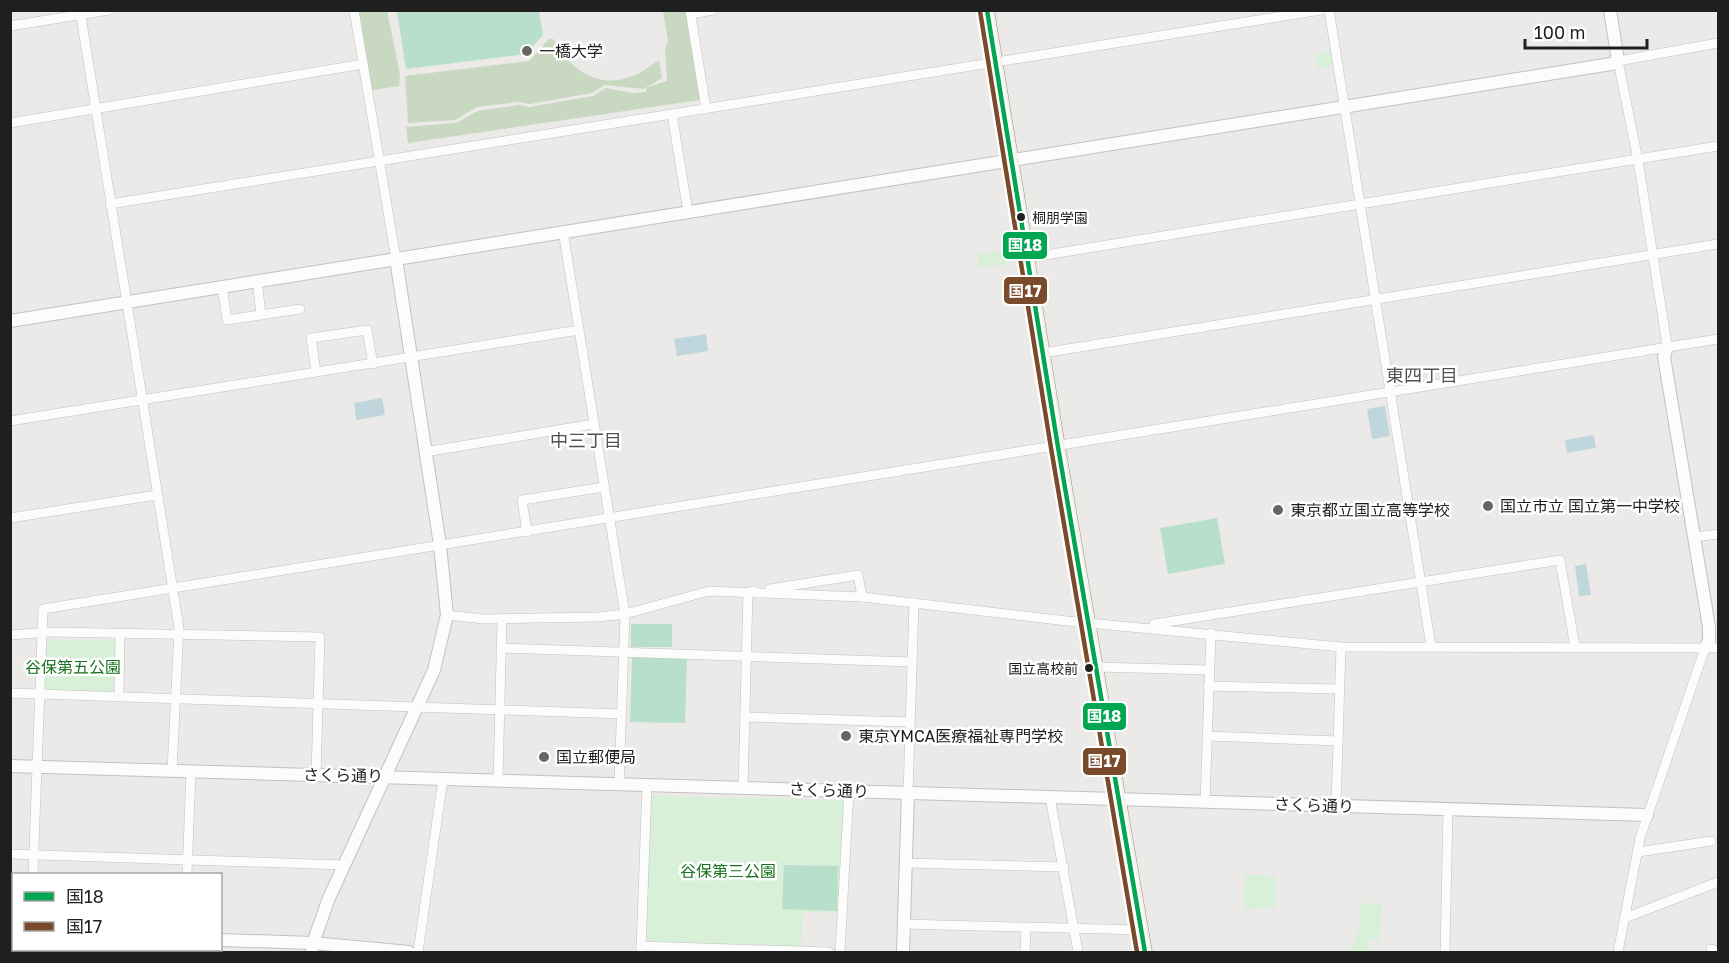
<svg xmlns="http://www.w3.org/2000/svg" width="1729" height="963" font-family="'Golos Text','Noto Sans JP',sans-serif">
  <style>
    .forest { fill: #c9d8c0 }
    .park { fill: #d8efd8 }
    .pitch { fill: #b8decc }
    .water { fill: #bfd7dc }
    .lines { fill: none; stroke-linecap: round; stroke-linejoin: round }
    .minor-casing { stroke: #c2c1c0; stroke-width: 10 }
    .tertiary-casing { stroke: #c2c1c0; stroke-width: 14 }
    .secondary-casing { stroke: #939482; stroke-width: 15 }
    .minor { stroke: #fcfcfc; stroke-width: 9 }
    .tertiary { stroke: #fcfcfc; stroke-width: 12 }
    .secondary { stroke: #f2f2eb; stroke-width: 14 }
    .bus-1-casing { stroke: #fff; stroke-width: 9 }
    .bus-2-casing { stroke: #fff; stroke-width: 9 }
    .bus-1 { stroke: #00a651; stroke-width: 4.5 }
    .bus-2 { stroke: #7a4b2a; stroke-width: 4.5 }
    .poi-dot { fill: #676665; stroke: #fff; stroke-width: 2 }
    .bus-dot { fill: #1f1f1f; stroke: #fff; stroke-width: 2 }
    .labels { text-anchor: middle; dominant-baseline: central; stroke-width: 5; stroke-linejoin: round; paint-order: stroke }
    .bus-label { font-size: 14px; fill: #1f1f1f; stroke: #fff; text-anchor: start }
    .poi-label { font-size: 16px; fill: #1f1f1f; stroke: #fff; text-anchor: start }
    .park-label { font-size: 16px; fill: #18711d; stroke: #fff }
    .street-label { font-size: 16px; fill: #1f1f1f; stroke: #fff }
    .neighbourhood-label { font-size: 18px; fill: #525252; stroke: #fff }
    .line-badge { stroke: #fff; stroke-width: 2 }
    .badge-label { font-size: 16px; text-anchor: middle; font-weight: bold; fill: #fff }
  </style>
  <rect width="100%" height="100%" fill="#eceae8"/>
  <g class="forest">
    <path d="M356,11h31l13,63 -1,12 -32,5z"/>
    <path d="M663,11h23l14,89 -292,43 -2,-16 50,-4 22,-12 41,-6 10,2 64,-11 13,-8 26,5 13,-1 3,-5 19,-6 -2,-32 3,-8z"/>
    <path d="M549,39h4c18,31 45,52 82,36 8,-3 16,-10 24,-15l3,18 -18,11 -39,-4 -13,8 -62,11 -12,-2 -41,5 -22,13 -47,3 -3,-47 124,-15z"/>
  </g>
  <g class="park">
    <path d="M1331,51l2,15 -15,3 -3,-15z"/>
    <path d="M1004,250l3,14 -27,4 -3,-14z"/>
    <path d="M44,639l71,1 -1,55 -72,-2z"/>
    <path d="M649,796l195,4 -6,113 -35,-1 -2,36 -153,-7 -3,-6z"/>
    <path d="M1245,874l31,2v32l-32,1z"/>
    <path d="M1360,903l22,1 -2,36 -11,-1v13h-19l9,-21z"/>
  </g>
  <g class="pitch">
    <path d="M397,11h142l4,24 -17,19 -120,15z"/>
    <path d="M1217,518l8,46 -57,10 -8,-46z"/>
    <rect x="631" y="624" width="41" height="23"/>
    <path d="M632,657l55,2 -2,64 -55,-1z"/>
    <path d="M784,865l54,1 -1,45 -55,-2z"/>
  </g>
  <g class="water">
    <path d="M706,334l2,17 -31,5 -3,-17z"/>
    <path d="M382,398l3,17 -29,5 -2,-17z"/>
    <path d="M1385,406l5,30 -18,3 -5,-30z"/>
    <path d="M1594,435l2,13 -29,5 -2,-13z"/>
    <path d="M1586,564l5,31 -12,1 -4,-30z"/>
  </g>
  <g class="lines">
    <defs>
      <g id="minor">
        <path d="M80,10l99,618 -7,143"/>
        <path d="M354,10l42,249"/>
        <path d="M690,10l16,99"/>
        <path d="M1329,10l102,636"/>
        <path d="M691,14l22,-4"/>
        <path d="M10,26l99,-16"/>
        <path d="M672,114l649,-104"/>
        <path d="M10,123l353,-59"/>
        <path d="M110,204l562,-90 16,98"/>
        <path d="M563,231l62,383 -6,171"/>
        <path d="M1027,258l691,-112"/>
        <path d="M257,280l4,35"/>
        <path d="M222,286l5,34 73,-11"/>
        <path d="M1666,350l1,-5 -29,-185 -20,-99 100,-18"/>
        <path d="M1043,353l675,-109"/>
        <path d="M316,372l-5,-34 56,-8 6,34"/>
        <path d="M10,421l569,-91"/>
        <path d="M425,452l169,-28"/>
        <path d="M10,518l147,-23"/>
        <path d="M527,532l-5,-32 82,-13"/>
        <path d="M1695,537l23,-3"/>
        <path d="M770,589l88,-14 4,22"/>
        <path d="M447,615l37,4 114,-2 27,-3 84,-23 153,6 205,24 274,26 377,1"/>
        <path d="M1154,624l406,-64 15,87"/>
        <path d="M10,635l40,-3 270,5 -4,139"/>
        <path d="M501,648l410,14"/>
        <path d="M1095,667l114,3"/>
        <path d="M1208,686l131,3"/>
        <path d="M10,693l612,21"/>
        <path d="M119,697l1,-63"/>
        <path d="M745,717l164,5"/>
        <path d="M1207,736l131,5"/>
        <path d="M498,781l4,-163"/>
        <path d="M743,788l5,-196 6,-1"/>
        <path d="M908,793l6,-190"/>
        <path d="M1050,797l28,155"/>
        <path d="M1205,801l6,-168"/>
        <path d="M1336,806l5,-159"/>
        <path d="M1638,852l73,-11"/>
        <path d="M10,854l333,11"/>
        <path d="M905,863l159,4"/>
        <path d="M33,874l10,-265 1675,-270"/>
        <path d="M187,874l4,-102"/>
        <path d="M1625,918l93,-36"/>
        <path d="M903,924l238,6"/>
        <path d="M641,946l188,6"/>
        <path d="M1711,949l7,2"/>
        <path d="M641,950l6,-165"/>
        <path d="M418,952l25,-173"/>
        <path d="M840,952l9,-161"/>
        <path d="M1025,952l1,-24"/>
        <path d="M1445,952l3,-143"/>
        <path d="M1618,952l22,-114 65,-190"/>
      </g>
      <g id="tertiary">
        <path d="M10,321l1601,-257 7,-3 -8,-51"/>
        <path d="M1666,350l-2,7 45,270v14l-4,7"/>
        <path d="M10,766l1637,49"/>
        <path d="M10,933h4"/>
        <path d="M220,940l93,3 96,9"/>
        <path d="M312,952l1,-9 16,-45 105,-228 13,-55 -7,-70 -44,-286"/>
        <path d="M903,952l5,-159"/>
      </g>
      <path id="secondary" d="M987,10l71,437 87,505"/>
    </defs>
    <use href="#minor" class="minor-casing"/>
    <use href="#tertiary" class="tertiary-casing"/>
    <use href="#secondary" class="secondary-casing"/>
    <use href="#minor" class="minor"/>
    <use href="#tertiary" class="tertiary"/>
    <use href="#secondary" class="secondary"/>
    <defs>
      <path id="bus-1" d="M987,10l71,437 87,505"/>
      <path id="bus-2" d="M980,11l71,437 86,504"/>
    </defs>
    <use href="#bus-1" class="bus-1-casing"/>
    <use href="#bus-2" class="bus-2-casing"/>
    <use href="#bus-1" class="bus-1"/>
    <use href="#bus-2" class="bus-2"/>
  </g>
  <g class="poi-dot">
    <circle cx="527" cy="51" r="6"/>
    <circle cx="1488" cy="506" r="6"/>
    <circle cx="1278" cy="510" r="6"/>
    <circle cx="846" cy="736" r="6"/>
    <circle cx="544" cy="757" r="6"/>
  </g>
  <g class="bus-dot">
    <circle cx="1021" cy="217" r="5"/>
    <circle cx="1089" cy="668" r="5"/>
  </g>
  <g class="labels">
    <g class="bus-label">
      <text x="1032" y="217">桐朋学園</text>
      <text x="1078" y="668" text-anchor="end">国立高校前</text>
    </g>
    <g class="poi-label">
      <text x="539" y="51">一橋大学</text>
      <text x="1500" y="506">国立市立 国立第一中学校</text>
      <text x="1290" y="510">東京都立国立高等学校</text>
      <text x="858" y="736">東京YMCA医療福祉専門学校</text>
      <text x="556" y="757">国立郵便局</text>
    </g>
    <g class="park-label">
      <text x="73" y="667">谷保第五公園</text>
      <text x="728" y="871">谷保第三公園</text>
    </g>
    <g class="street-label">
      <text transform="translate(343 775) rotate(1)">さくら通り</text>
      <text transform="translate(829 790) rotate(2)">さくら通り</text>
      <text transform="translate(1314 805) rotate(2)">さくら通り</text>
    </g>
    <g class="neighbourhood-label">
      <text x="1422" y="375">東四丁目</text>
      <text x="586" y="440">中三丁目</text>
    </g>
  </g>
  <g class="line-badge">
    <rect x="1002" y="231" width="46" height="29" rx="6" fill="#00a651"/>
    <rect x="1003" y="276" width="45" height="29" rx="6" fill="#7a4b2a"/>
    <rect x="1082" y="702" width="45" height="29" rx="6" fill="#00a651"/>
    <rect x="1082" y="747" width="45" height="29" rx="6" fill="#7a4b2a"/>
  </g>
  <g class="badge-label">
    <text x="1025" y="251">国18</text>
    <text x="1025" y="297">国17</text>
    <text x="1104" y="722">国18</text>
    <text x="1104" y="767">国17</text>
  </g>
  <rect width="1729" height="963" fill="none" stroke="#1f1f1f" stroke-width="24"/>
  <rect x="12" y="873" width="210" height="78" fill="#ffffff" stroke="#a5a5a5" stroke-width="1.5"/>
  <rect x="24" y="892" width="30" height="9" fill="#00a651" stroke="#a5a5a5" stroke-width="1.5"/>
  <text x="66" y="903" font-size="18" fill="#1f1f1f">国18</text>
  <rect x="24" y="922" width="30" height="9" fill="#7a4b2a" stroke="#a5a5a5" stroke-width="1.5"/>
  <text x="66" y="933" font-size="18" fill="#1f1f1f">国17</text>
  <path d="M1525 39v9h122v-9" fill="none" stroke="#1f1f1f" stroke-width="3"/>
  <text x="1534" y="39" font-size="18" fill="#1f1f1f" stroke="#ffffff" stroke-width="4.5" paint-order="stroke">100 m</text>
</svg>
